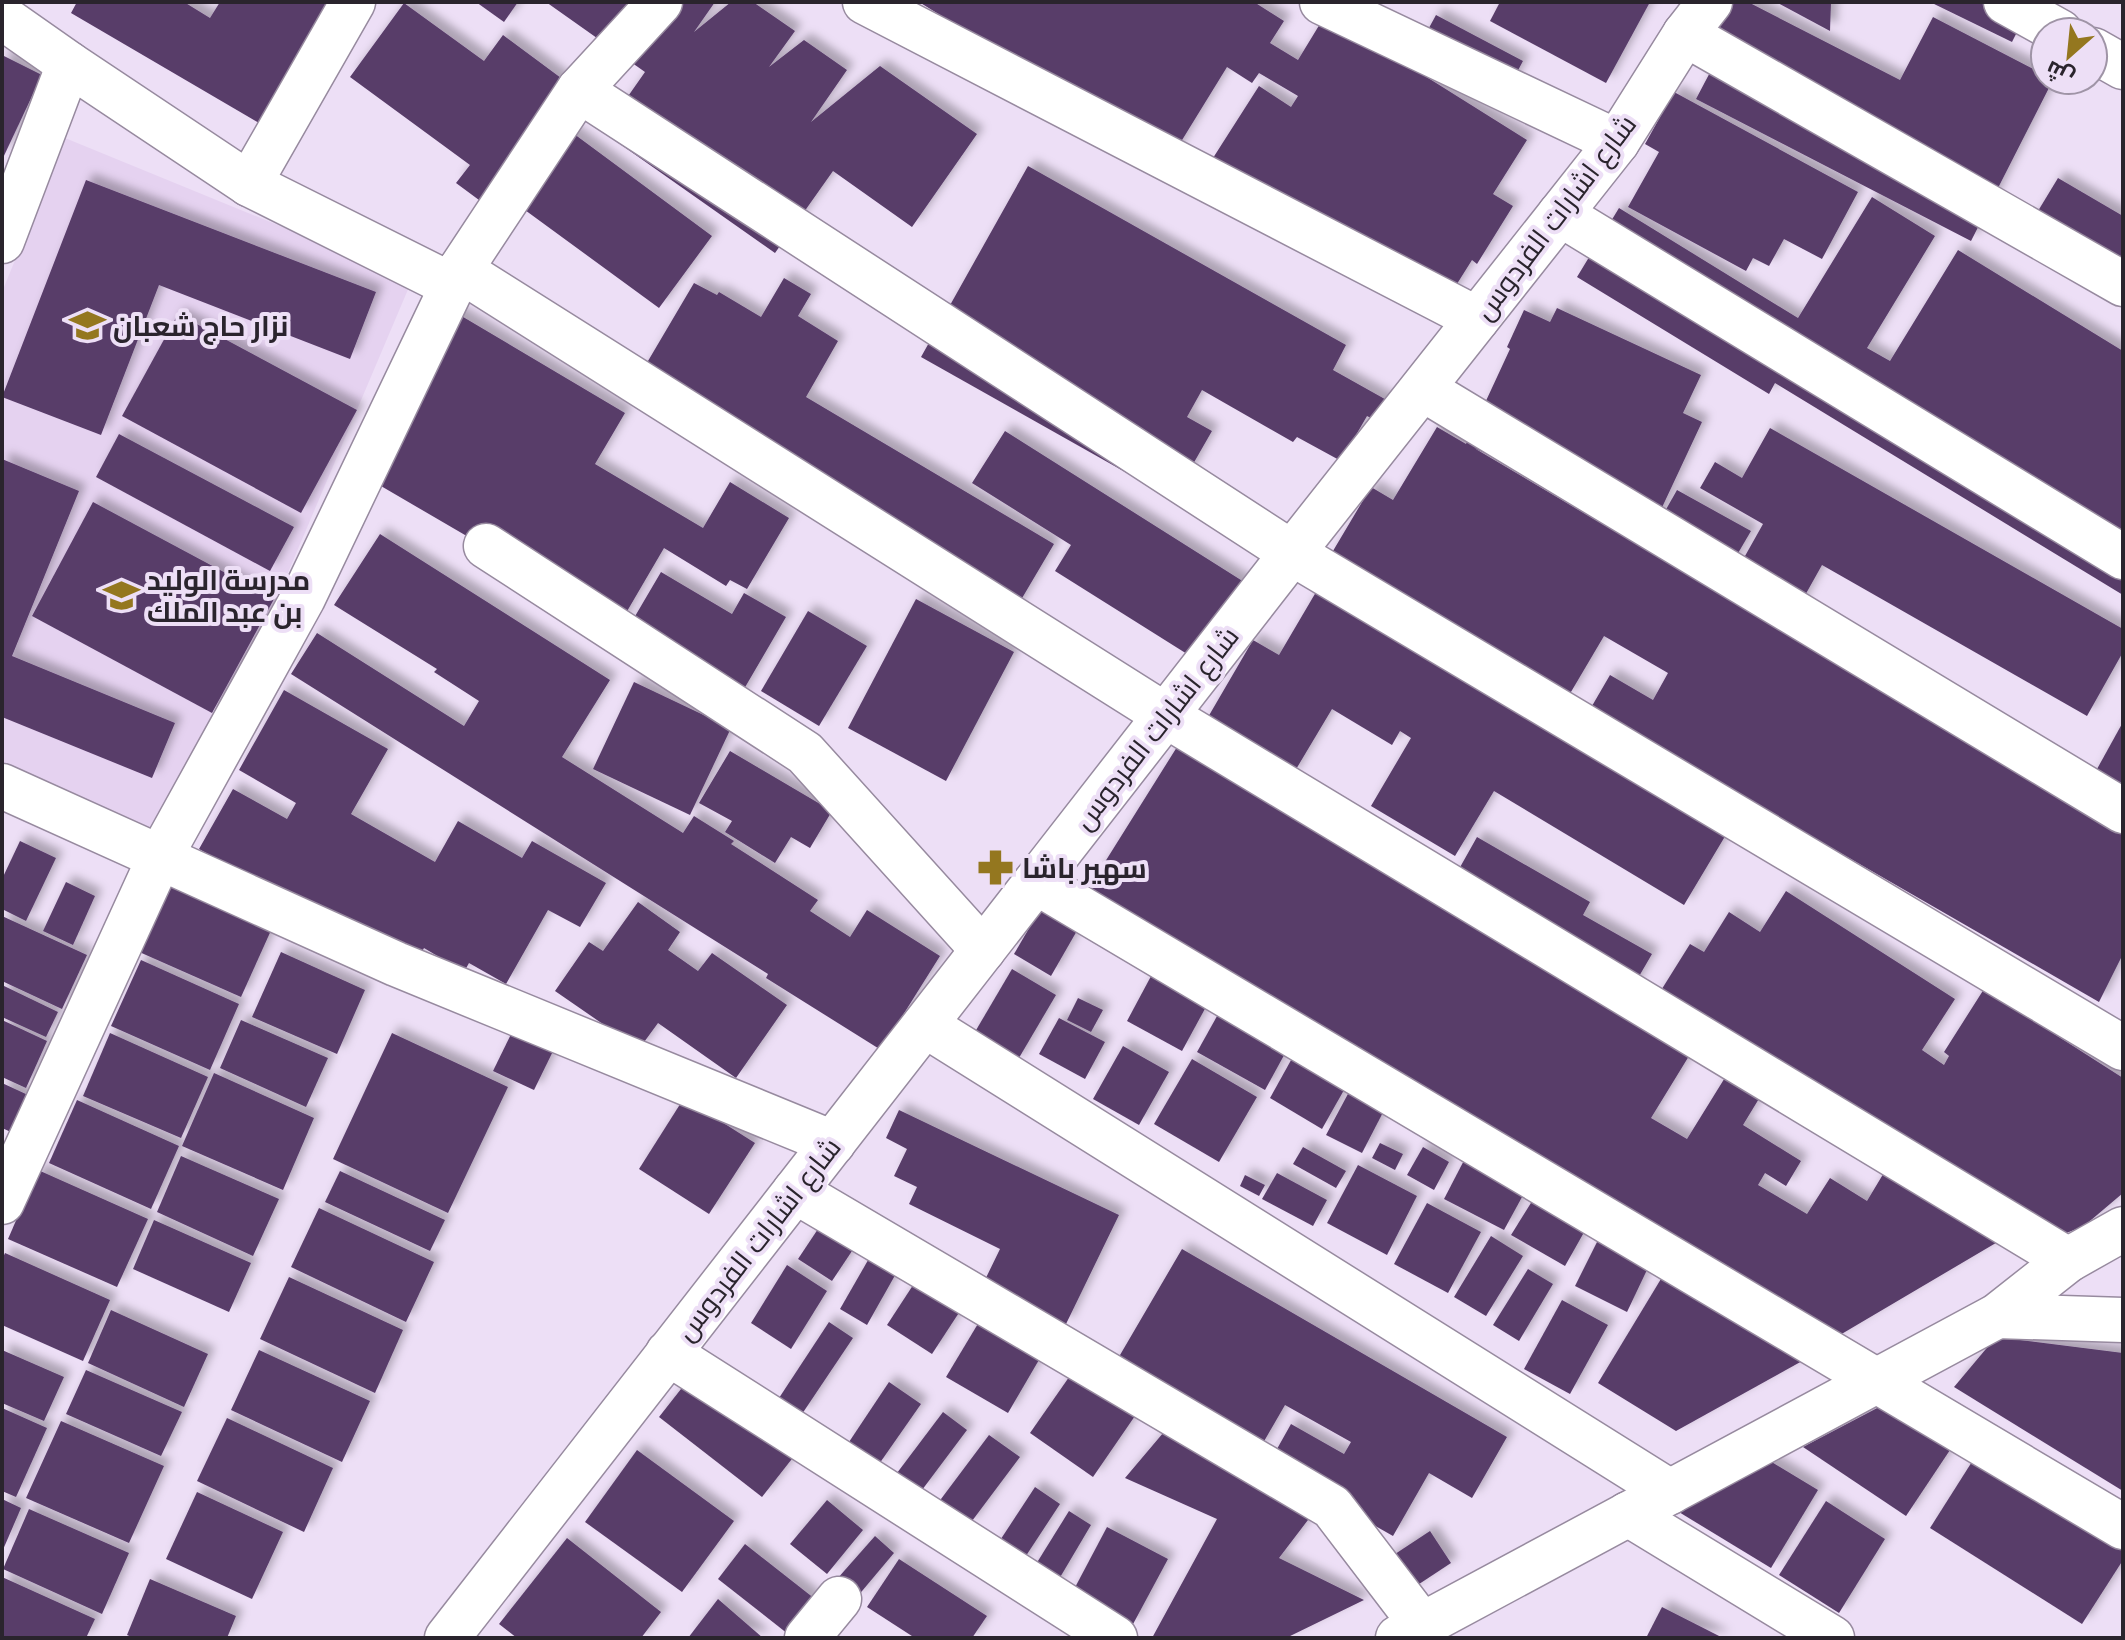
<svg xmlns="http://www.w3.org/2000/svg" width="2125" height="1640" font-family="Figtree,Cairo,sans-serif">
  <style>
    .built { fill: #e5d2f0 }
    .building { fill: #583c69; filter: url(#shadow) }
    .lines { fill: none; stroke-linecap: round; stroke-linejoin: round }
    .minor-casing { stroke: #978a9f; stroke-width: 47 }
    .minor { stroke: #fff; stroke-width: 44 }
    .labels { text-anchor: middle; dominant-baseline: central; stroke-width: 8; stroke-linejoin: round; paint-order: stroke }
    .street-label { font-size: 28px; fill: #2a242d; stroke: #eddff6 }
    .poi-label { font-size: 28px; font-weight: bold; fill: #2a242d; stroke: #eddff6; text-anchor: start }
  </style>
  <defs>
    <filter id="shadow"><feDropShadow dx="7" dy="-7" stdDeviation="4" flood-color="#0004"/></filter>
  </defs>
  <rect width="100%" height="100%" fill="#eddff6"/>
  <path class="built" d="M65,138l347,142 -237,559 -173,-71v-476z"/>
  <g class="building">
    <path d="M77,2h107l26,16 10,-16h110l-71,121 -188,-110z"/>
    <path d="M476,2h42l-14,20z"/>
    <path d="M546,2h169l-21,30 37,-30h22l42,29 -26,36 35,-27 43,30 -36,52 69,-56 97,68 -65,93 -79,-56 -58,82 -172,-121 42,-60z"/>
    <path d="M919,2h335l30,19 -14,22 28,17 28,-46 201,126 -34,54 20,12 -36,58 -5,-4 -27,43 -232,-145 46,-72 32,21 7,-11 -39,-23 -7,10 -25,-16 -56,91z"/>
    <path d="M1500,2h150l-44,81 -116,-62z"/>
    <path d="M1711,2h37l152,78 33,-63 112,58v5h8l-82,161 -275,-142 29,-55 -14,-7z"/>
    <path d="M1776,2h55l-1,29z"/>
    <path d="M1930,2h102l-20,40z"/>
    <path d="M404,3l80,58 19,-26 85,63 -22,30 146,108 -53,72 -145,-106 -12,15 -46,-34 14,-18 -120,-88z"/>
    <path d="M1436,15l87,46 -25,47 -87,-47z"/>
    <path d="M2,55l40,20 -40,85z"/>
    <path d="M1674,92l184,100 -36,67 -38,-20 -15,27 -16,-8 -7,13 -118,-64 31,-55 -14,-8z"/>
    <path d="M1028,166l318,179 -13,25 66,37 -11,20 -21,-11 -26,45 -44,-24 -4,5 -91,-52 -15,27 25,14 -39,68 -252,-142z"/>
    <path d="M2058,178l65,38v55l-105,-27z"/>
    <path d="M86,180l290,112 -26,67 -191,-74 -58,150 -99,-38z"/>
    <path d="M1872,197l63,39 -68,112 23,13 68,-111 165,101v244l-348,-212 -6,11 -192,-117 42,-69 179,110z"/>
    <path d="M784,278l27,16 -13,22 40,25 -32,56 248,147 -49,83 -380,-227 69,-117 23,12 2,-3 42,25z"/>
    <path d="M1557,308l144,67 -18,38 19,9 -51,109 -177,-83 649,384v122l-24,48 -302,-174 -7,11 -205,-121 25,-43 43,25 15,-27 -64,-37 -36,61 -238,-141 41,-69 22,13 44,-73 29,17 44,-95 -3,-2 17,-37 26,12z"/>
    <path d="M453,311l172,102 -30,51 108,64 27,-46 59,36 -42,71 -17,-9 -4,6 -62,-38 -45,77 -262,-153z"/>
    <path d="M178,314l179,96 -56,103 -179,-97z"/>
    <path d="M1770,428l353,201v23l-36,64 -265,-151 -33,59 -62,-36 36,-64 -63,-36 15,-26 27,16z"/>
    <path d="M1005,431l247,156 -49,77 -148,-93 16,-26 -99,-62z"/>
    <path d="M119,434l175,93 -24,44 -174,-94z"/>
    <path d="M2,459l77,32 -67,165 163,67 -23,55 -150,-61z"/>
    <path d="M1677,490l74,41 -31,53 -73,-41z"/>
    <path d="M93,502l181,97 -62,114 -180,-97z"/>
    <path d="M380,534l230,146 -48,77 121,76 11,-17 40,25 -3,3 87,56 -8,11 40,26 17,-27 73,46 -59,94 -115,-72 2,-4 -477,-300 26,-41 147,93 15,-25 -45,-29 3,-3 -103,-64z"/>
    <path d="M661,572l71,42 12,-21 42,24 -49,84 -113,-66z"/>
    <path d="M1319,587l411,241 -46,77 -190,-114 -39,65 -84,-50 40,-68 -11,-7 -8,14 -60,-36 -40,67 -88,-52 49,-84 26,15z"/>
    <path d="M916,599l98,53 -68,129 -98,-53z"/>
    <path d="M808,611l59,35 -48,80 -58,-35z"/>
    <path d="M634,682l97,46 -41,87 -97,-46z"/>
    <path d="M284,690l104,59 -37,65 84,48 23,-41 64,37 10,-17 74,42 -26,44 -32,-17 -42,74 -37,-21 -5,9 -40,-24 -5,9 -58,-33 -6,10 -16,-6 -140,-79 34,-60 54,30 9,-16 -57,-33z"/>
    <path d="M2123,722v99l-42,-23z"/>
    <path d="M1177,747l512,309 -38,62 36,21 39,-63 34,21 -17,28 58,36 -15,25 -21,-13 -7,12 49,29 23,-36 37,23 21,-35 118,71 -178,105 -745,-445z"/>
    <path d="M730,751l102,60 -22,37 -19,-11 -16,26 -50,-31 7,-11 -33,-18z"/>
    <path d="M1477,837l113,65 -7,13 69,39 -25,43 -182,-103z"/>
    <path d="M20,841l36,17 -30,63 -24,-12v-30z"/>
    <path d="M168,879l105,47 -32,71 -104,-46z"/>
    <path d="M66,882l29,14 -22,49 -30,-14z"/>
    <path d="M1786,891l169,108 -33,51 22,15 5,-9 -5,-4 40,-63 139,89v115l-39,33 -20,8 -409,-234 35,-56 14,8 25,-40 31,20z"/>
    <path d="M1045,901l37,21 -31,54 -37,-22z"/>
    <path d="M638,902l42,30 -12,18 30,21 14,-18 75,52 -51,73 -78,-55 -19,26 -84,-58 34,-49 14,9z"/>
    <path d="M2,916l85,39 -25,54 -60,-28z"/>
    <path d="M281,952l84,38 -28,64 -85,-37z"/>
    <path d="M141,960l98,44 -29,66 -99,-44z"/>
    <path d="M1157,965l56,29 -31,57 -55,-30z"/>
    <path d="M1012,969l44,26 -40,68 -44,-26z"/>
    <path d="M2,985l56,27 -12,25 -44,-20z"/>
    <path d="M1078,998l25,12 -12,22 -24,-12z"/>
    <path d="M1226,1000l68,37 -29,53 -68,-38z"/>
    <path d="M1059,1018l46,24 -20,37 -46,-25z"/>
    <path d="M2,1020l45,21 -21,47 -24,-11z"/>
    <path d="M241,1020l87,38 -22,49 -86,-39z"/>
    <path d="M517,1022l41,19 -24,49 -41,-19z"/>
    <path d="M110,1033l98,44 -27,61 -98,-42z"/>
    <path d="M392,1033l116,54 -60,126 -115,-54z"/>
    <path d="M1300,1044l53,30 -31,55 -52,-31z"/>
    <path d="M1123,1046l46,26 -30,53 -46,-26z"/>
    <path d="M1192,1059l65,38 -38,65 -65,-38z"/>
    <path d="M214,1073l100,45 -31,72 -101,-44z"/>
    <path d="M1357,1077l35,18 -30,58 -36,-18z"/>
    <path d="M2,1083l26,12 -17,37 -9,-4z"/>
    <path d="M684,1098l71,45 -46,71 -70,-45z"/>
    <path d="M77,1100l102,46 -28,63 -102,-46z"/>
    <path d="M899,1110l220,105 -53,109 -83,-40 17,-35 -91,-45 8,-17 -23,-11 13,-27 -21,-11z"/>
    <path d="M1380,1143l23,11 -8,16 -23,-12z"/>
    <path d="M1472,1145l61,32 -29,53 -60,-31z"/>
    <path d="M1303,1147l43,24 -10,17 -43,-24z"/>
    <path d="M1423,1147l26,15 -15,28 -27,-15z"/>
    <path d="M181,1156l98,43 -26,57 -96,-44z"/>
    <path d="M1358,1165l59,31 -30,59 -60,-32z"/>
    <path d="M38,1170l110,49 -31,68 -109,-48z"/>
    <path d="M340,1171l105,49 -15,31 -105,-49z"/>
    <path d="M1277,1173l50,27 -14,26 -51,-27z"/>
    <path d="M1245,1175l20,10 -6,11 -19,-10z"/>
    <path d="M1539,1190l52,30 -26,46 -54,-31z"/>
    <path d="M1427,1203l54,29 -33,61 -54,-29z"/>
    <path d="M319,1208l115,54 -28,60 -115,-55z"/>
    <path d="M154,1220l97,43 -22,49 -96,-43z"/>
    <path d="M822,1223l34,22 -24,36 -34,-22z"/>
    <path d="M1604,1228l51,25 -28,59 -52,-26z"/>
    <path d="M1491,1236l32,20 -37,60 -32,-19z"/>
    <path d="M1182,1249l325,188 -35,61 -43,-25 -36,63 -125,-71 23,-41 53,30 7,-12 -66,-37 -26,45 -146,-83z"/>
    <path d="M5,1253l105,47 -27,61 -81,-36v-65z"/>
    <path d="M871,1255l27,15 -31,55 -27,-16z"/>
    <path d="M787,1265l40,26 -36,58 -40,-26z"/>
    <path d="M1528,1269l25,15 -34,57 -26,-16z"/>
    <path d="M1667,1269l146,86 -137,76 -78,-48z"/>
    <path d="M919,1276l45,29 -32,49 -45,-29z"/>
    <path d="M289,1277l114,53 -28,63 -115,-54z"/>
    <path d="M1562,1300l46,25 -38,69 -46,-25z"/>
    <path d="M111,1310l97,44 -24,53 -96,-44z"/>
    <path d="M982,1317l61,36 -35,60 -62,-36z"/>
    <path d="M829,1322l24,16 -51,76 -23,-16z"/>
    <path d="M1996,1337l127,16v138l-169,-104z"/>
    <path d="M2,1350l62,27 -20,44 -42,-18z"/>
    <path d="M259,1350l111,51 -28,61 -111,-52z"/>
    <path d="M86,1370l96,42 -21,44 -95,-42z"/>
    <path d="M1074,1370l63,43 -44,64 -63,-44z"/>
    <path d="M692,1375l103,80 -33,42 -103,-80z"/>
    <path d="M889,1382l32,22 -44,63 -30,-22z"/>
    <path d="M1883,1405l67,45 -44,66 -103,-69z"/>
    <path d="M2,1408l45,20 -31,69 -14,-6z"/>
    <path d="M943,1412l24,18 -45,60 -25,-17z"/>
    <path d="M227,1418l106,50 -29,64 -107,-51z"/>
    <path d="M61,1421l103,45 -35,77 -103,-45z"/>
    <path d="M1169,1426l142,90 -32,42 85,42 -78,38h-134l65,-119 -92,-41z"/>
    <path d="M989,1435l31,22 -51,68 -31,-22z"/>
    <path d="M637,1450l97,71 -52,71 -97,-70z"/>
    <path d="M1975,1457l148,94v9l-41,64 -152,-96z"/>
    <path d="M1765,1458l53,32 -47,78 -102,-62z"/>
    <path d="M1035,1487l25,17 -40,61 -25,-17z"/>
    <path d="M197,1492l86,40 -31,67 -86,-40z"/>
    <path d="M2,1499l19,9 -19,44z"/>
    <path d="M827,1500l36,30 -36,44 -37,-30z"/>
    <path d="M1826,1501l59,38 -46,74 -60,-38z"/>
    <path d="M29,1509l100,44 -27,61 -99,-45z"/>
    <path d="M1069,1511l22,14 -39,66 -24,-14z"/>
    <path d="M1107,1527l61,32 -36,67 -61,-31z"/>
    <path d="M1430,1531l21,32 -44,29 -21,-32z"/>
    <path d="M875,1536l19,17 -37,44 -20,-18z"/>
    <path d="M567,1538l94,74 -20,26h-124l-18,-14z"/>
    <path d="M745,1544l70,55 -27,35 -70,-55z"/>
    <path d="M899,1559l88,57 -15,22h-57l-48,-31z"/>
    <path d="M2,1577l93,42 -9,19h-84z"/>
    <path d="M150,1579l86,37 -9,22h-93l-7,-3z"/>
    <path d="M718,1599l45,39h-75z"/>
    <path d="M1662,1607l61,31h-77z"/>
  </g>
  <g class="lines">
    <defs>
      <g id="minor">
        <path d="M865,2l612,317"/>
        <path d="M1322,2l295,140"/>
        <path d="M2006,2l54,30"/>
        <path d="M2,17l67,47 180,120 204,102"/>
        <path d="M1685,34l438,250"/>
        <path d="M2093,50l30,17"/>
        <path d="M579,90l713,463 831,495"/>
        <path d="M249,184l104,-182"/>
        <path d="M1560,214l563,343"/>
        <path d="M2,241l67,-177"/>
        <path d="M460,270l705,445 903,545"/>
        <path d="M1423,389l700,422"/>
        <path d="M486,546l319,207 178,197"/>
        <path d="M2,786l394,178 437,179"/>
        <path d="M1036,882l1087,645"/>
        <path d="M925,1025l745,467"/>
        <path d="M795,1191l537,316 90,118"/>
        <path d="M2,1202l157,-343 144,-261 157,-328 119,-180 81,-88"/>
        <path d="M1997,1316l126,4"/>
        <path d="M668,1353l447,285"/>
        <path d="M1628,1514l204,124"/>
        <path d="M447,1638l845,-1085 325,-411 68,-108 25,-32"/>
        <path d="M807,1638l32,-39"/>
        <path d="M1398,1638l599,-322 71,-56 55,-31"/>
      </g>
    </defs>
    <use href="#minor" class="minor-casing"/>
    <use href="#minor" class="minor"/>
  </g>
  <defs>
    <symbol id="school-bare" viewBox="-9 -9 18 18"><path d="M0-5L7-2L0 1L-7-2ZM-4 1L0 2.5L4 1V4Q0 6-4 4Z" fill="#94771f" stroke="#eddff6" stroke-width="2.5" paint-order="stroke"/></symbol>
    <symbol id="pharmacy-bare" viewBox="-9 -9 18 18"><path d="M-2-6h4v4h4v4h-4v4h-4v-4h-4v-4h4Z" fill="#94771f" stroke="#eddff6" stroke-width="2.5" paint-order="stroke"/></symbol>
  </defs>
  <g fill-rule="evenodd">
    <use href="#school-bare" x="62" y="300" width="51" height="51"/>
    <use href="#school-bare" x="96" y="570" width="51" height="51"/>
    <use href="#pharmacy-bare" x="970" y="842" width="51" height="51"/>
  </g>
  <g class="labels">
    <g class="street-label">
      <text transform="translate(1555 217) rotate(-53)">شارع اشارات الفردوس</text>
      <text transform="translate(1156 728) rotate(-52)">شارع اشارات الفردوس</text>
      <text transform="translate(758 1239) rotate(-52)">شارع اشارات الفردوس</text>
    </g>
    <g class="poi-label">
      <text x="113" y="326">نزار حاج شعبان</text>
      <text x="147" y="580">مدرسة الوليد<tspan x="147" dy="32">بن عبد الملك</tspan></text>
      <text x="1022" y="868">سهير باشا</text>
    </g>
  </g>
  <rect width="2125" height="1640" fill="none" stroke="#2a242d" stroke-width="8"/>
  <g transform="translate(2069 56) rotate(207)"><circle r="38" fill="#eddff6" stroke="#9f94a6" stroke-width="2"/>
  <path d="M0-6L14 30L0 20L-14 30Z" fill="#94771f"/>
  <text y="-12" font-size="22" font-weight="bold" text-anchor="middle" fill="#2a242d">ش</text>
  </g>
</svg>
